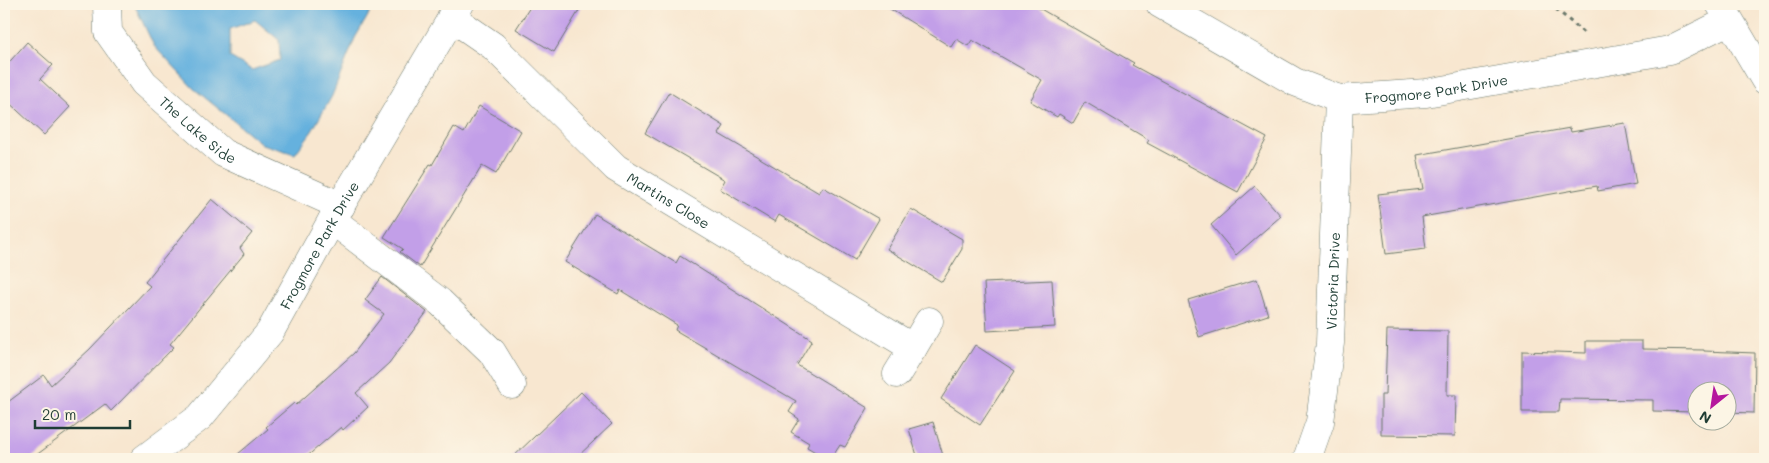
<svg xmlns="http://www.w3.org/2000/svg" width="1769" height="463" font-family="Mali,sans-serif">
  <style>
    .water { fill: #65b1de; stroke: #427789; fill-rule: evenodd }
    .building { fill: #c29fe8 }
    .lines { fill: none; stroke-linecap: round; stroke-linejoin: round }
    .minor-casing { stroke: #6b786b; stroke-width: 29 }
    .major-casing { stroke: #6b786b; stroke-width: 29 }
    .path { stroke: #6b786b; stroke-width: 3; stroke-dasharray: 4 4; stroke-linecap: butt }
    .minor { stroke: #fff; stroke-width: 28 }
    .major { stroke: #fff; stroke-width: 28 }
    .labels { text-anchor: middle; dominant-baseline: central; stroke-width: 4; stroke-linejoin: round; paint-order: stroke }
    .street-label { font-size: 14px; fill: #1f3d34; stroke: #fcf5e5 }
  </style>
  <rect width="100%" height="100%" fill="#fcf5e5"/>
  <filter id="ink" filterUnits="userSpaceOnUse"><feTurbulence type="fractalNoise" baseFrequency=".02" numOctaves="2"/><feDisplacementMap in="SourceGraphic" scale="10" xChannelSelector="R" yChannelSelector="G"/><feConvolveMatrix kernelMatrix="1 2 1 2 8 2 1 2 1" color-interpolation-filters="sRGB"/></filter>
  <filter id="wash" filterUnits="userSpaceOnUse"><feTurbulence type="fractalNoise" baseFrequency=".0096" numOctaves="4" result="noise"/><feDisplacementMap in="SourceGraphic" scale="20" xChannelSelector="R" yChannelSelector="G"/><feGaussianBlur stdDeviation="1.12" result="paint"/><feColorMatrix in="noise" values="0 0 0 0 0 0 0 0 0 0 0 0 0 0 0 0 0 1.4 0 .05"/><feComposite in="paint" operator="in"/></filter>
  <g filter="url(#wash)">
    <rect width="100%" height="100%" fill="#f8e7d0"/>
    <path class="water" d="M134,4h241l-20,34 -23,58 -20,35 -17,23 -33,-10 -69,-56 -39,-42zM255,20l24,20 1,20 -28,10 -22,-13v-28z"/>
    <g id="blocks">
      <g class="building">
        <path d="M532,4h51l-29,48 -38,-23z"/>
        <path d="M882,4h150l102,59 -2,2 135,73 -29,54 -91,-49 2,-3 -64,-38 -12,21 -14,-9 -2,3 -27,-16 12,-21 -70,-40 -4,6 -12,-7 -5,8z"/>
        <path d="M27,42l26,23 -13,14 30,28 -26,28 -40,-37v-30z"/>
        <path d="M669,92l55,34 -5,8 100,59 4,-6 56,32 -24,41 -76,-45 -4,7 -55,-33 5,-9 -80,-47z"/>
        <path d="M479,106l42,25 -25,43 -14,-8 -62,101 -20,-15 3,-3 -19,-12 46,-73 2,1 22,-38 10,6z"/>
        <path d="M1625,123l11,61 -38,7 -1,-5 -175,31 4,32 -40,5 -8,-60 45,-5 -6,-34 153,-27 1,4z"/>
        <path d="M1255,186l26,30 -45,39 -25,-30z"/>
        <path d="M212,199l40,34 -12,15 4,6 -74,90 4,3 -63,64 -6,-7 -74,55h-27v-54l40,-30 7,10 39,-36 60,-63 -5,-4z"/>
        <path d="M911,209l51,30v10l-20,33 -55,-33z"/>
        <path d="M595,214l81,49 4,-7 132,84 -15,25 71,43 -23,39 -5,-2 -9,14h-4l-20,-12 2,-4 -18,-11 8,-13 -10,-7 7,-11 -121,-71 2,-5 -57,-35 -2,4 -53,-32z"/>
        <path d="M382,277l45,35 -38,51 -33,30 12,14 -25,23 -2,-3 -37,32h-72l36,-30 -2,-2 28,-24 2,2 58,-52 30,-39 -19,-14z"/>
        <path d="M1257,279l11,36 -69,22 -11,-37z"/>
        <path d="M1052,280l3,47 -68,4 -3,-48z"/>
        <path d="M1387,330l61,1 -1,64h9l-1,41 -74,-1v-40h4z"/>
        <path d="M1586,341h56v8l62,1v1l51,2 -1,60 -28,-1v-22h-30v22l-43,-1v-11l-93,-1 -1,13h-37v-61l64,2z"/>
        <path d="M975,345l40,26 -35,54 -39,-26z"/>
        <path d="M581,392l31,32 -37,35h-64z"/>
        <path d="M933,422l11,37h-26l-9,-30z"/>
      </g>
    </g>
  </g>
  <g filter="url(#ink)">
    <use href="#blocks" fill-opacity="0" stroke="#6b786b" stroke-width="1"/>
    <g class="lines">
      <defs>
        <g id="minor">
          <path id="s1" d="M107,4l1,28 36,51 79,70 118,53"/>
          <path id="s2" d="M1160,4l135,78 44,17 87,-6 244,-43 58,-29"/>
          <path id="s3" d="M451,17l42,29 123,122 297,180 16,-27"/>
          <path d="M332,220l108,82 52,50 20,33"/>
          <path d="M897,374l16,-26"/>
          <path id="s4" d="M144,459l56,-42 70,-85 62,-112 128,-216"/>
          <path id="s5" d="M1307,459l13,-37 10,-79 9,-244"/>
        </g>
        <path id="major" d="M1720,4l45,76"/>
      </defs>
      <use href="#minor" class="minor-casing"/>
      <use href="#major" class="major-casing"/>
      <g class="path">
        <path d="M1550,4l34,29"/>
        <path d="M1762,459l3,-7"/>
      </g>
      <use href="#minor" class="minor"/>
      <use href="#major" class="major"/>
    </g>
  </g>
  <g class="labels">
    <g class="street-label">
      <text stroke="none"><textPath href="#s2" startOffset="301">Frogmore Park Drive</textPath></text>
      <text stroke="none"><textPath href="#s1" startOffset="162">The Lake Side</textPath></text>
      <text stroke="none"><textPath href="#s3" startOffset="286">Martins Close</textPath></text>
      <text stroke="none"><textPath href="#s4" startOffset="280">Frogmore Park Drive</textPath></text>
      <text stroke="none"><textPath href="#s5" startOffset="181">Victoria Drive</textPath></text>
    </g>
  </g>
  <rect width="1769" height="463" fill="none" stroke="#fcf5e5" stroke-width="20"/>
  <g transform="translate(1712 406) rotate(210)"><circle r="24" fill="#fcf5e5" stroke="#a4ab9e"/>
  <path d="M0-4L9 19L0 12L-9 19Z" fill="#b5179e"/>
  <text y="-8" font-size="14" font-weight="bold" text-anchor="middle" fill="#1f3d34">N</text>
  </g>
  <path d="M35 420v8h95v-8" fill="none" stroke="#1f3d34" stroke-width="2.5"/>
  <text x="42" y="420" font-size="15" fill="#1f3d34" stroke="#fcf5e5" stroke-width="4" paint-order="stroke">20 m</text>
</svg>
